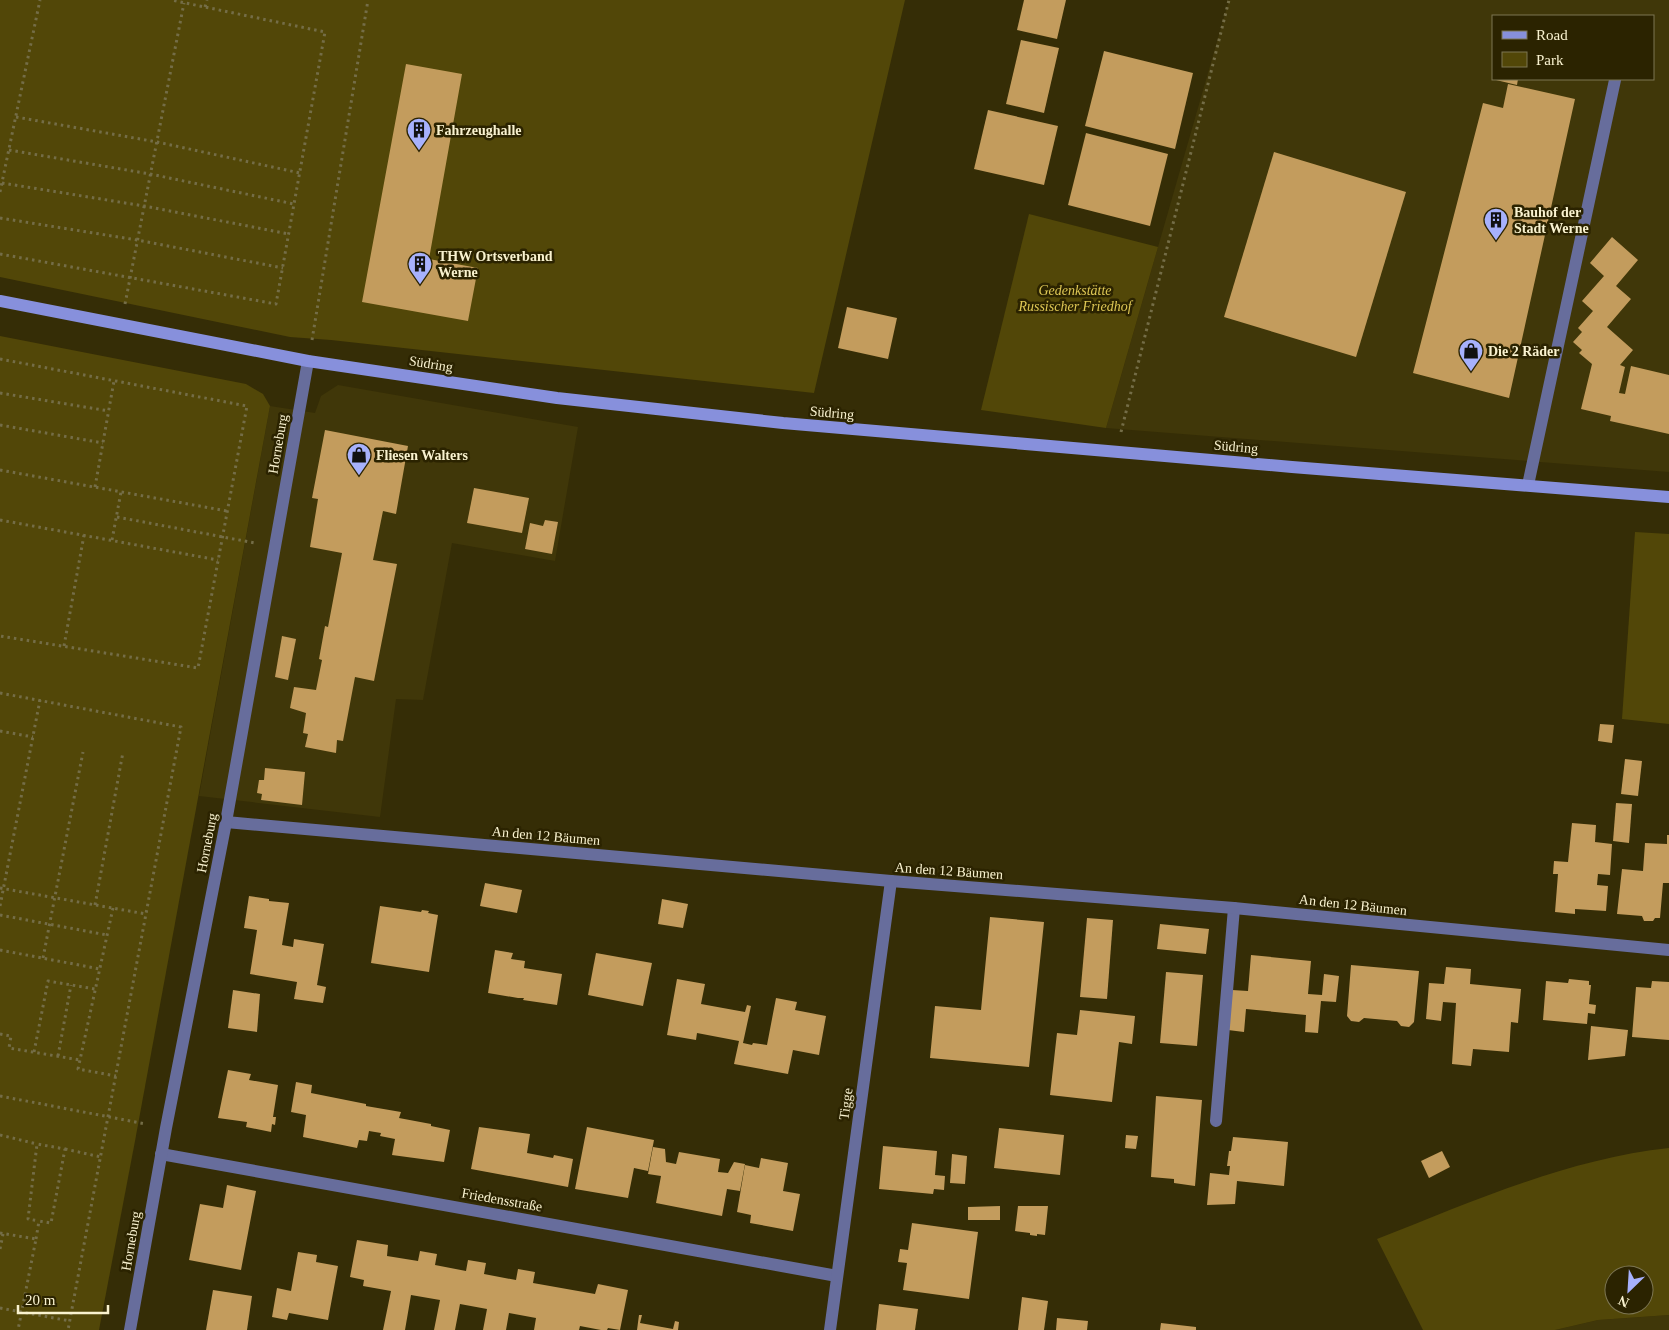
<svg xmlns="http://www.w3.org/2000/svg" width="1669" height="1330" font-family="Georgia,serif">
  <style>
    .built { fill: #403709; fill-rule: evenodd }
    .green { fill: #524708; fill-rule: evenodd }
    .building { fill: #c39c5d }
    .lines { fill: none; stroke-linecap: round; stroke-linejoin: round }
    .path { stroke: #746d47; stroke-width: 3; stroke-dasharray: 2.5 4; stroke-linecap: butt }
    .lane { stroke: #676d9c; stroke-width: 12 }
    .street { stroke: #676d9c; stroke-width: 12 }
    .secondary { stroke: #8790dc; stroke-width: 12 }
    .labels { text-anchor: middle; dominant-baseline: central; stroke-width: 5; stroke-linejoin: round; paint-order: stroke }
    .poi-label { font-size: 14px; font-weight: bold; fill: #f9f2cf; stroke: #2b2300; text-anchor: start }
    .park-label { font-size: 14px; font-style: italic; fill: #dec754; stroke: #2b2300 }
    .street-label { font-size: 14px; fill: #f9f2cf; stroke: #2b2300 }
  </style>
  <rect width="100%" height="100%" fill="#352d06"/>
  <g class="built">
    <path d="M1229,0h440v472l-563,-44zM1493,16h160v63h-160z"/>
    <path d="M338,385l240,42 -23,134 -103,-18 -29,157 -27,-1 -16,118 -181,-21 71,-390 45,7 6,-17z"/>
    <path d="M1669,1315v15h-114l43,-10z"/>
  </g>
  <g class="green">
    <path d="M0,0h905l-91,393 -483,-53 -41,-3 -290,-60z"/>
    <path d="M1029,214l129,33 -52,181 -125,-18z"/>
    <path d="M0,336l246,48 17,10 7,12 -135,735 -36,189h-99z"/>
    <path d="M1635,532l34,2v190l-47,-5z"/>
    <path d="M1669,1148v167l-71,5 -43,10h-132l-46,-91c94,-37 190,-80 292,-91zM1614,1275h30v30h-30z"/>
  </g>
  <g class="building">
    <path d="M1024,0h42l-9,39 -40,-9z"/>
    <path d="M1021,40l38,8 -15,65 -38,-9z"/>
    <path d="M1104,51l89,22 -18,76 -90,-23z"/>
    <path d="M406,64l56,10 -33,185 49,9 -10,53 -106,-19z"/>
    <path d="M1496,79h22l-1,6 -21,-5z"/>
    <path d="M1508,84l67,15 -66,299 -96,-25 70,-270 20,5z"/>
    <path d="M988,110l70,16 -14,59 -70,-16z"/>
    <path d="M1086,133l82,21 -18,72 -82,-21z"/>
    <path d="M1274,152l132,40 -50,165 -132,-40z"/>
    <path d="M1612,237l26,23 -22,26 15,13 -24,28 26,23 -13,15 5,2 -6,26 6,1 6,-28 38,9v59l-59,-13 1,-5 -30,-7 11,-45 -13,-11 3,-3 -9,-8 9,-10 -4,-4 15,-17 -11,-10 22,-25 -14,-13z"/>
    <path d="M847,307l50,11 -9,41 -50,-11z"/>
    <path d="M325,430l83,16 -12,68 -13,-3 -10,49 24,4 -23,117 -19,-4 -12,64 -6,-1 -1,13 -31,-6 3,-13 -5,-1 3,-20 -16,-5 4,-21 22,3 6,-30 -3,-1 6,-33 3,1 14,-74 -32,-6 8,-48 -6,-1z"/>
    <path d="M474,488l55,10 -7,35 -55,-10z"/>
    <path d="M545,520l13,2 -6,32 -27,-5 5,-26 13,3z"/>
    <path d="M282,636l14,3 -8,41 -13,-3z"/>
    <path d="M1600,724l14,1 -2,18 -14,-2z"/>
    <path d="M1625,759l17,2 -4,35 -17,-2z"/>
    <path d="M265,768l40,4 -3,33 -41,-5 1,-6 -5,-1 2,-13h5z"/>
    <path d="M1616,803l16,1 -3,39 -16,-2z"/>
    <path d="M1572,823l24,2 -1,17 17,2 -2,31 -12,-1 -1,11 11,1 -2,25 -31,-2v5l-20,-2 3,-38h-5l1,-13 14,1z"/>
    <path d="M1667,835h2v48h-6l-3,35h-5l-2,3h-9l-2,-5 -25,-2 5,-45 21,2 2,-28 22,1z"/>
    <path d="M485,883l37,7 -5,23 -37,-7z"/>
    <path d="M249,896l20,3v2l20,2 -7,42 11,2 1,-8 30,5 -7,41 9,2 -3,16 -29,-4 3,-17 -47,-8 7,-44 -13,-2z"/>
    <path d="M662,899l26,5 -5,24 -25,-4z"/>
    <path d="M380,906l41,6 1,-2 7,1 -1,2 10,2 -9,57 -58,-9z"/>
    <path d="M990,917l54,5 -15,145 -99,-9 5,-52 46,4z"/>
    <path d="M1087,918l26,2 -6,79 -27,-2z"/>
    <path d="M1160,924l49,5 -3,25 -49,-5z"/>
    <path d="M495,950l18,3 -2,6 14,2 -1,7 38,6 -5,31 -34,-5 1,-2h-6l-30,-5z"/>
    <path d="M596,953l56,10 -9,43 -55,-11z"/>
    <path d="M1251,955l60,6 -3,33 14,1 2,-21 15,2 -3,26 -15,-1 -3,32 -13,-1 1,-17 -60,-6 -2,23 -16,-2 4,-40 16,1z"/>
    <path d="M1351,965l68,6 -5,51 -5,5 -8,-1 -4,-5 -33,-3 -5,4 -8,-1 -4,-5z"/>
    <path d="M1446,967l25,2 -1,15 51,5 -3,34 -7,-1 -2,30 -36,-3 -2,17 -19,-2 4,-61 -13,-1 -2,19 -15,-2 3,-36 15,1z"/>
    <path d="M1166,972l37,3 -6,71 -37,-3z"/>
    <path d="M677,979l28,5 -4,20 44,8 2,-7 4,1 -8,37 9,2 1,-2 14,2 9,-47 21,4 -2,8 31,6 -7,39 -26,-5 -5,24 -54,-10 5,-23 -42,-8 -1,7 -29,-5z"/>
    <path d="M1569,979l20,2v4h2l-2,19 7,1 -1,9 -7,-1 -1,11 -44,-4 3,-39 22,2z"/>
    <path d="M1652,981l17,1v58l-37,-3 4,-50 15,1z"/>
    <path d="M233,990l27,4 -3,38 -29,-4z"/>
    <path d="M1080,1010l55,6 -3,28 -13,-2 -7,60 -62,-7 7,-62 20,2z"/>
    <path d="M1591,1026l37,4 -3,26 -37,4z"/>
    <path d="M228,1070l23,4 -2,6 29,5 -5,32h3l-1,8 -3,-1 -1,8 -25,-5 1,-5 -29,-4z"/>
    <path d="M296,1082l16,3 -1,8 55,11v2l35,6 -2,6 32,6v2l19,4 -6,32 -52,-7 3,-16 -15,-3 1,-3 -12,-2 -2,10 -8,-1 -2,8 -54,-11 3,-22 -15,-3z"/>
    <path d="M1156,1096l46,4 -7,86 -21,-3v-4l-23,-2z"/>
    <path d="M479,1127l51,7 -3,19 26,5 1,-3 19,4 -5,28 -97,-18z"/>
    <path d="M587,1127l67,13 -6,31 -14,-3 -6,30 -53,-9z"/>
    <path d="M999,1128l65,7 -4,40 -66,-7z"/>
    <path d="M1126,1135l12,1 -2,13 -11,-1z"/>
    <path d="M1233,1137l55,5 -4,44 -47,-5 -2,23 -28,1 3,-32 19,2 1,-9h-3l2,-15h2z"/>
    <path d="M883,1146l54,5 -2,24 10,1 -1,14 -10,-1 -1,5 -54,-5z"/>
    <path d="M653,1147l12,2 1,13 10,2 3,-12 41,7 -2,13 10,1 6,-11 11,2 -5,27 -13,-2 -5,27 -66,-13 5,-27 -13,-2z"/>
    <path d="M1442,1151l8,16 -21,11 -8,-17z"/>
    <path d="M952,1154l15,2 -2,28 -15,-1z"/>
    <path d="M761,1158l27,5 -5,28 17,3 -7,37 -43,-8 1,-8 -14,-3 8,-47 14,3z"/>
    <path d="M227,1185l29,6 -15,79 -52,-10 11,-56 23,4z"/>
    <path d="M1000,1206v14h-32v-13z"/>
    <path d="M1018,1206h30l-3,29 -8,-1v2l-7,-1v-2l-15,-2z"/>
    <path d="M912,1223l66,9 -9,67 -66,-9 4,-27 -9,-1 2,-13 8,1z"/>
    <path d="M357,1240l31,5 -1,11 31,5 2,-10 17,3 -2,11 31,6 2,-11 18,3 -2,11 32,6 2,-11 17,3 -2,11 62,11 3,-10 30,6 -8,40 -12,-2 -1,2h-6l-21,-4 -1,4h-45l2,-12 -27,-5 -3,17h-23l4,-21 -27,-5 -5,26h-21l6,-30 -29,-5 -6,35h-22l8,-39 -28,-5 1,-6 -14,-3z"/>
    <path d="M298,1252l19,3 -1,7 22,4 -10,54 -39,-7 -2,7 -15,-3 5,-29 14,3z"/>
    <path d="M213,1290l39,6 -5,34h-41z"/>
    <path d="M1022,1297l26,4 -4,29h-26z"/>
    <path d="M879,1304l39,5 -3,21h-39z"/>
    <path d="M639,1315h3l-2,8 33,6 2,-8 4,1 -1,8h-41z"/>
    <path d="M1057,1318l31,3 -1,9h-31z"/>
    <path d="M1161,1323l35,4v3h-36z"/>
  </g>
  <g class="lines">
    <g class="path">
      <path d="M205,7l2,-7"/>
      <path d="M16,117l141,25 143,31"/>
      <path d="M9,150l141,24 144,30"/>
      <path d="M2,183l142,23 145,28"/>
      <path d="M0,192l40,-192"/>
      <path d="M0,218l137,22 146,28"/>
      <path d="M0,254l276,50 49,-272 -154,-32"/>
      <path d="M125,304l59,-301"/>
      <path d="M312,340l56,-340"/>
      <path d="M0,359l247,47 -49,262 -198,-32"/>
      <path d="M0,393l109,18"/>
      <path d="M0,425l103,18"/>
      <path d="M1121,432l108,-432"/>
      <path d="M0,470l227,41"/>
      <path d="M95,487l19,-106"/>
      <path d="M117,517l138,26"/>
      <path d="M0,520l218,40"/>
      <path d="M112,540l9,-48"/>
      <path d="M64,646l20,-111"/>
      <path d="M0,693l181,34 -113,603"/>
      <path d="M0,731l33,6"/>
      <path d="M0,888l146,26"/>
      <path d="M95,905l28,-153"/>
      <path d="M0,906l40,-206"/>
      <path d="M113,908l-35,161 38,7"/>
      <path d="M0,915l107,20"/>
      <path d="M0,950l100,19"/>
      <path d="M43,958l40,-206"/>
      <path d="M0,1034l11,2 -2,12 71,12"/>
      <path d="M34,1052l14,-71 47,8"/>
      <path d="M58,1056l13,-71"/>
      <path d="M0,1096l146,28"/>
      <path d="M0,1135l37,9"/>
      <path d="M65,1149l36,8"/>
      <path d="M0,1233l36,6 -18,91"/>
      <path d="M36,1239l3,-18 12,2 14,-74 -28,-5 -9,75 11,2"/>
      <path d="M0,1249l3,-15"/>
      <path d="M0,1308l70,13"/>
    </g>
    <g class="lane">
      <path d="M1528,485l87,-405"/>
      <path d="M1216,1121l18,-213"/>
    </g>
    <g class="street">
      <path d="M226,822l665,59 343,27 435,42"/>
      <path d="M161,1154l676,122"/>
      <path d="M130,1330l36,-202 60,-306 82,-461"/>
      <path d="M830,1330l61,-449"/>
    </g>
    <path class="secondary" d="M0,301l308,60 249,37 226,25 509,44 377,30"/>
  </g>
  <defs>
    <symbol id="building-pin" viewBox="-11 -11 22 30"><path d="M0 17L-7.5 6A9.5 9.5 0 1 1 7.5 6Z" fill="#a7b1fc" stroke="#2b2300"/><path d="M-4-6H4V6H1V3H-1V6H-4ZM-2.5-4.3h1.7v1.8h-1.7ZM.8-4.3h1.7v1.8H.8ZM-2.5-1h1.7V.8h-1.7ZM.8-1h1.7V.8H.8Z" fill="#111"/></symbol>
    <symbol id="shop-pin" viewBox="-11 -11 22 30"><path d="M0 17L-7.5 6A9.5 9.5 0 1 1 7.5 6Z" fill="#a7b1fc" stroke="#2b2300"/><path d="M-5-2.5h2.3a2.7 3.5 0 0 1 5.4 0H5L5.5 6h-11ZM-1.5-2.5h3a1.5 2.3 0 0 0-3 0Z" fill="#111"/></symbol>
  </defs>
  <g fill-rule="evenodd">
    <use href="#building-pin" x="405" y="116" width="28" height="38"/>
    <use href="#building-pin" x="1482" y="206" width="28" height="38"/>
    <use href="#building-pin" x="406" y="250" width="28" height="38"/>
    <use href="#shop-pin" x="1457" y="337" width="28" height="38"/>
    <use href="#shop-pin" x="345" y="441" width="28" height="38"/>
  </g>
  <g class="labels">
    <g class="poi-label">
      <text x="436" y="130">Fahrzeughalle</text>
      <text x="1514" y="212">Bauhof der<tspan x="1514" dy="16">Stadt Werne</tspan></text>
      <text x="438" y="256">THW Ortsverband<tspan x="438" dy="16">Werne</tspan></text>
      <text x="1488" y="351">Die 2 Räder</text>
      <text x="376" y="455">Fliesen Walters</text>
    </g>
    <g class="park-label">
      <text x="1075" y="290">Gedenkstätte<tspan x="1075" dy="16">Russischer Friedhof</tspan></text>
    </g>
    <g class="street-label">
      <text transform="translate(431 364) rotate(9)">Südring</text>
      <text transform="translate(832 413) rotate(5)">Südring</text>
      <text transform="translate(278 444) rotate(-80)">Horneburg</text>
      <text transform="translate(1236 447) rotate(5)">Südring</text>
      <text transform="translate(546 836) rotate(5)">An den 12 Bäumen</text>
      <text transform="translate(207 843) rotate(-79)">Horneburg</text>
      <text transform="translate(949 871) rotate(4)">An den 12 Bäumen</text>
      <text transform="translate(1353 905) rotate(6)">An den 12 Bäumen</text>
      <text transform="translate(846 1104) rotate(-82)">Tigge</text>
      <text transform="translate(502 1200) rotate(10)">Friedensstraße</text>
      <text transform="translate(131 1241) rotate(-80)">Horneburg</text>
    </g>
  </g>
  <rect x="1492" y="15" width="162" height="65" fill="#2b2300" stroke="#7d7653"/>
  <rect x="1502" y="31" width="25" height="8" fill="#8790dc" stroke="#7d7653"/>
  <text x="1536" y="40" font-size="15" fill="#f9f2cf">Road</text>
  <rect x="1502" y="52" width="25" height="15" fill="#524708" stroke="#7d7653"/>
  <text x="1536" y="65" font-size="15" fill="#f9f2cf">Park</text>
  <g transform="translate(1629 1290) rotate(205)"><circle r="24" fill="#2b2300" stroke="#7d7653"/>
  <path d="M0-4L9 19L0 12L-9 19Z" fill="#a7b1fc"/>
  <text y="-8" font-size="14" font-weight="bold" text-anchor="middle" fill="#f9f2cf">N</text>
  </g>
  <path d="M18 1305v8h90v-8" fill="none" stroke="#f9f2cf" stroke-width="2.5"/>
  <text x="25" y="1305" font-size="15" fill="#f9f2cf" stroke="#2b2300" stroke-width="4" paint-order="stroke">20 m</text>
</svg>
